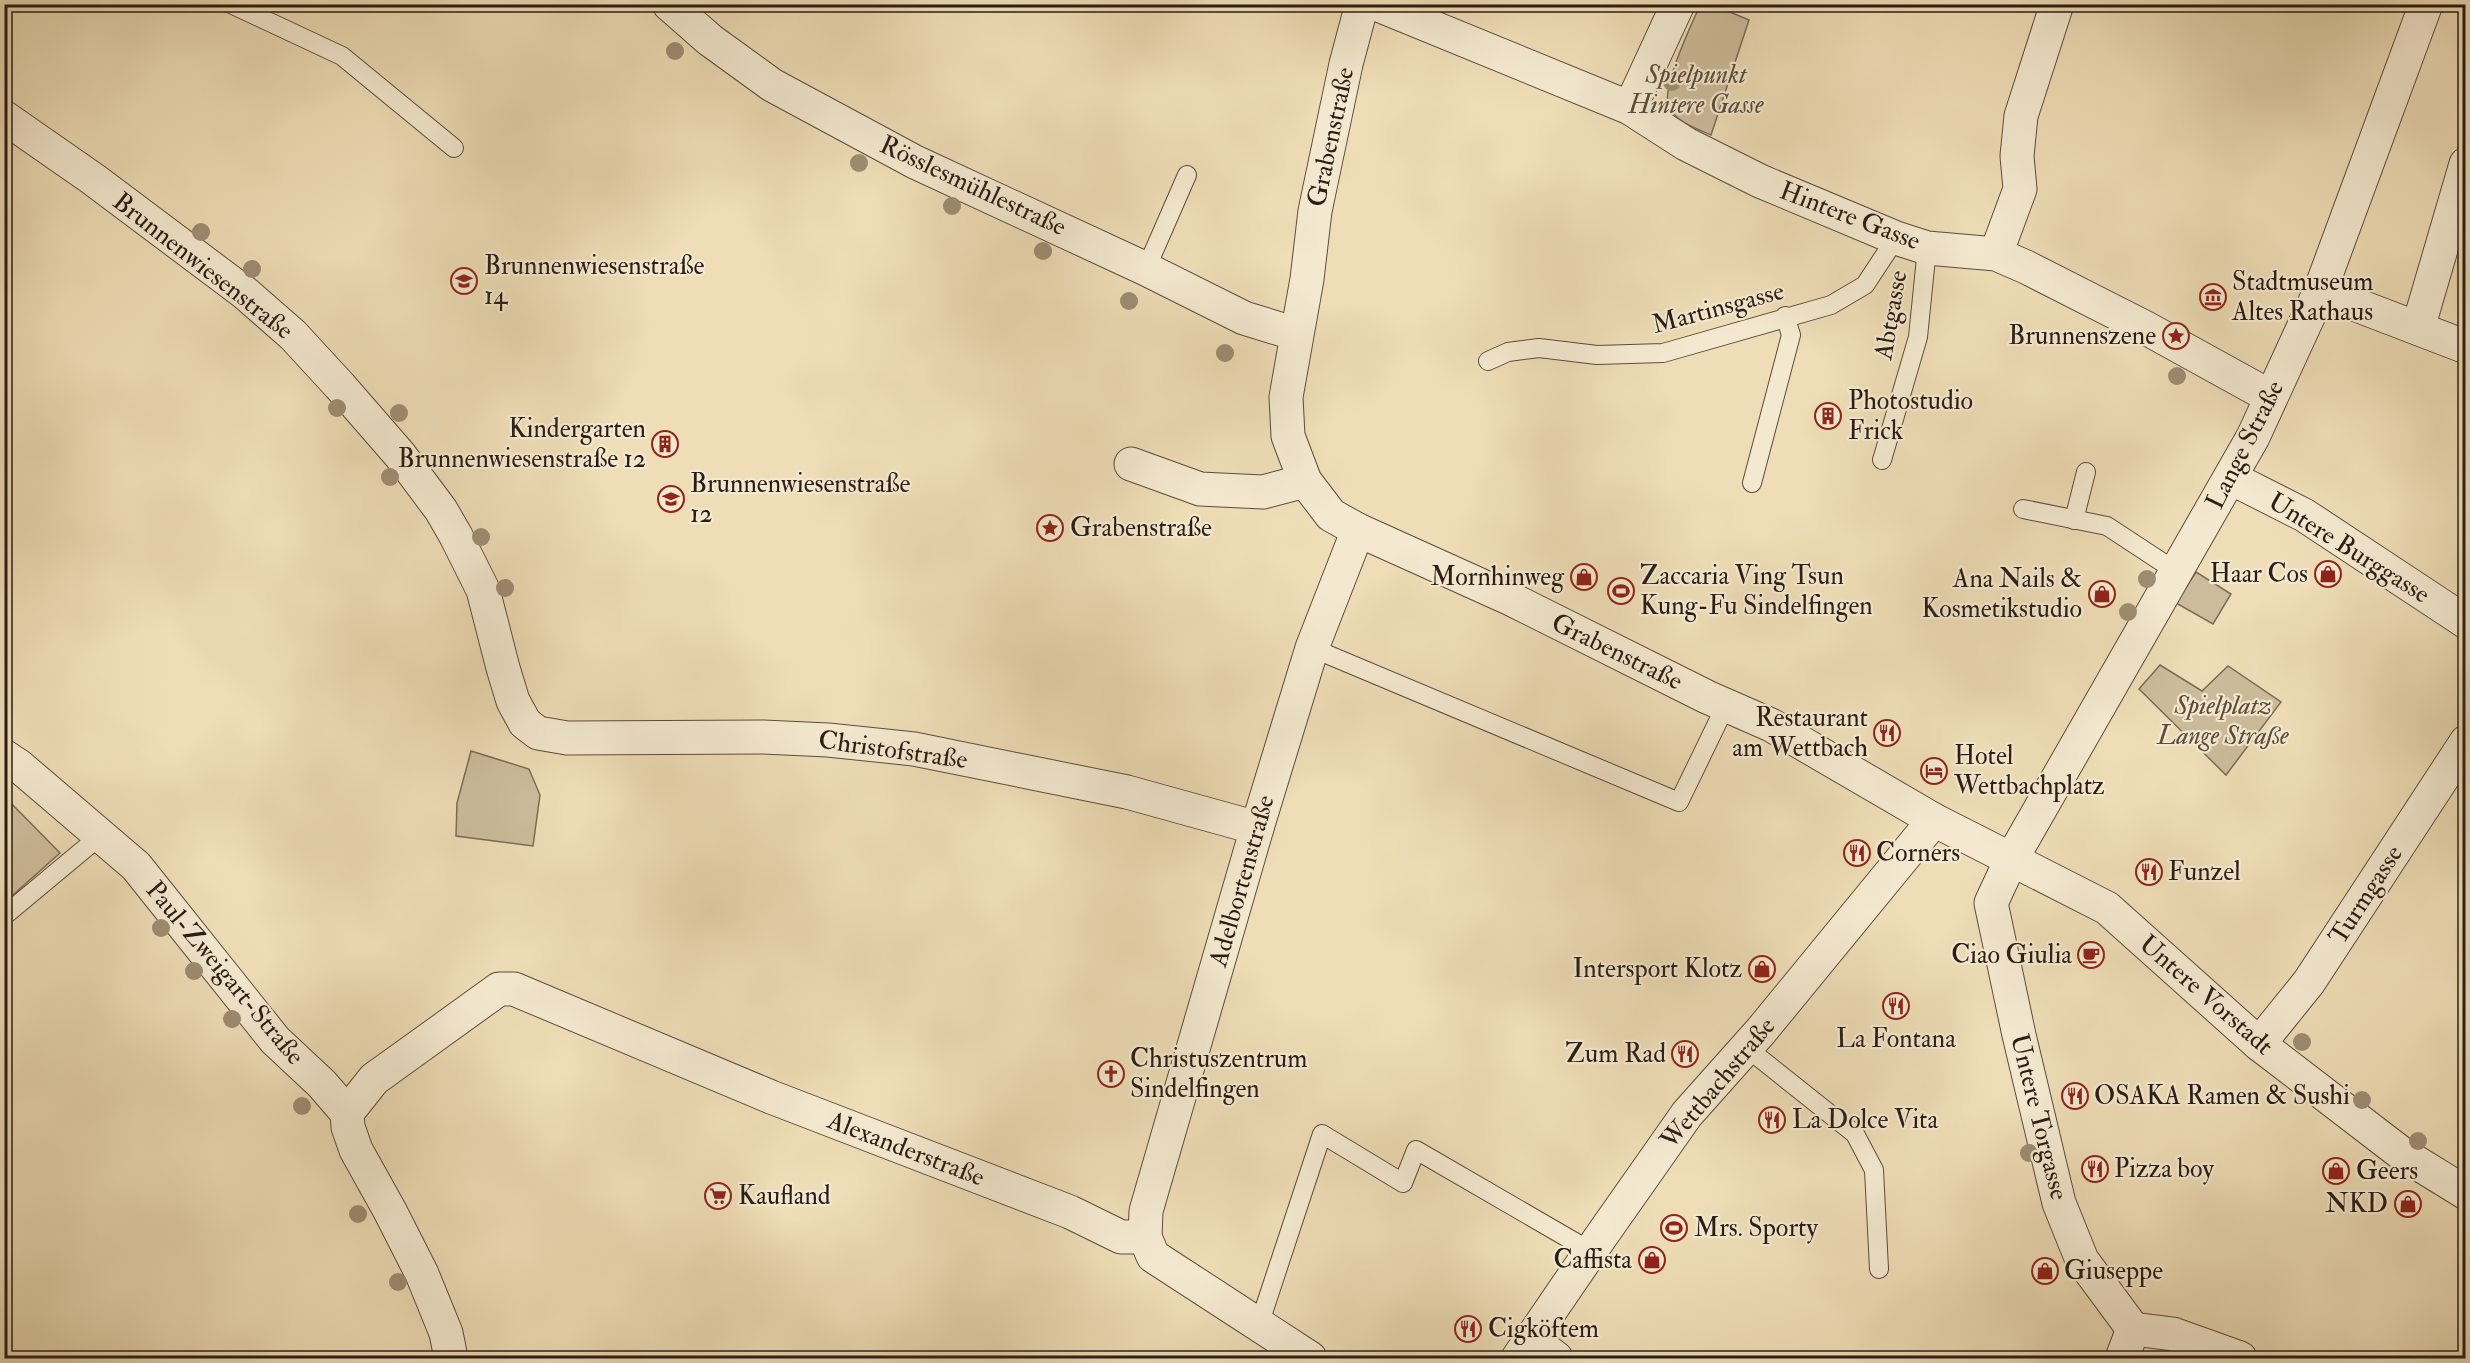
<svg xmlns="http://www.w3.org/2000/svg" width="2470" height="1363" font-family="'IM FELL Double Pica',serif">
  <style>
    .green { fill: #cdbc9b; stroke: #7c6c58; stroke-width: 1.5 }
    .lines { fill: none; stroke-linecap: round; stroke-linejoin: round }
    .lane-casing { stroke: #5c4c3d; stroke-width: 20 }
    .street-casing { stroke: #5c4c3d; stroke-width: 35 }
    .lane { stroke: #f4e9d0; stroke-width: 18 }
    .street { stroke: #f4e9d0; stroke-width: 33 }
    .tree { fill: #9e8d73 }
    .labels { text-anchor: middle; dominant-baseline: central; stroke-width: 4.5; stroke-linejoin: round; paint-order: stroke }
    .park-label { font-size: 26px; font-style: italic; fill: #5c4c3d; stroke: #f4e9d0 }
    .street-label { font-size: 26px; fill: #2b1c15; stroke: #f4e9d0 }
    .poi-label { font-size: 26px; fill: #2b1c15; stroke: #f4e9d0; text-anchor: start }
  </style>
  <rect width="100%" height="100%" fill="#eeddb6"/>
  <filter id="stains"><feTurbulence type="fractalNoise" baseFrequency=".00333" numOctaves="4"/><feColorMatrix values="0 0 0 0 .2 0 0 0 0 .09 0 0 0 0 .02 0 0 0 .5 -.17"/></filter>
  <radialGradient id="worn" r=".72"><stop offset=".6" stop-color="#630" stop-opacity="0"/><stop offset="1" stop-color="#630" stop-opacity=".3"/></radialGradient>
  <g class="green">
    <path d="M1700,5h13l36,15 -38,115c-15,-7 -34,-12 -42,-28 -9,-18 23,-83 31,-102z"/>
    <path d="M2196,572l35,22 -18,30 -37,-21z"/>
    <path d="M2160,665l42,26 26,-25 53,36 -55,73 -87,-86z"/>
    <path d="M471,751l58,18 11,26 -7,51 -77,-10 1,-33z"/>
    <path d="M5,797l55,56 -55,49h-1z"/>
  </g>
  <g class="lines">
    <defs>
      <g id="lane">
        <path d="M231,4l111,52 112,92"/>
        <path d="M1146,269l41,-94"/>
        <path d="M1488,361l20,-9 31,-4 58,7 66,-2 168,-48 34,-20 31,-47"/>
        <path d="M1882,460l36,-123 9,-89"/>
        <path d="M1752,483l39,-148 -6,-19"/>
        <path d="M2023,509l84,17 70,46"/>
        <path d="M2074,520l12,-48"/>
        <path d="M1312,648l367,154 47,-97"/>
        <path d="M4,916l96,-80"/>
        <path d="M1747,1048l108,86 19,36 5,99"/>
        <path d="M1259,1325l63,-191 81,49 13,-33 176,102"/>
      </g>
      <g id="street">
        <path d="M669,4l41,36 62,45 143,77 231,107 98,49 52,16"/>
        <path d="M1362,4l-16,60 -31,147 -8,68 -21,118 2,39 17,45 26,34 27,15 153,69 196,98 64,28 163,95 173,88 152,136 142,109 65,40"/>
        <path d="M1376,4l254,104 56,36 74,37 136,57 31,10 69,6 30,13 120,61 125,69"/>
        <path d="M1630,108l48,-104"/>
        <path d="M4,117l89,62 152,114 48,42 47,51 60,69 41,55 15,26 27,54 20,78 10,33 12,22 13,10 29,5 196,-1 65,3 86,9 213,43 130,36"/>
        <path d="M1996,254l24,-65 -3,-33 4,-40 36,-112"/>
        <path d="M2320,291l146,56"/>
        <path d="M2418,328l48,-164"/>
        <path d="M1131,464l69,25 63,3 42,-11"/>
        <path d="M2231,478l73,37 162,107"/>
        <path d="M4,756l15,10 117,100 139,174 47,44 25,29 1,14 8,23 34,61 32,63 24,59 5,25"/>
        <path d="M2259,1044l50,-62 157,-240"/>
        <path d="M347,1113l27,-34 125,-90h15l257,108 299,115 51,25h24"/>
        <path d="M2133,1329l-51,-69 -23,-57 -40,-168 -28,-132 20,-43 242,-423 67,-146 106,-287"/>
        <path d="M2133,1329l40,5 67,24"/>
        <path d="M1532,1340l24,18"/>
        <path d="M1310,1358l-157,-102 -8,-19 1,-26 111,-383 55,-180 46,-118"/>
        <path d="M1518,1358l84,-123 85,-121 74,-83 173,-211"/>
        <path d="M2122,1358l11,-29"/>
      </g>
    </defs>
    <use href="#lane" class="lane-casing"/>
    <use href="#street" class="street-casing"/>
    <use href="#lane" class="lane"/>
    <use href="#street" class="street"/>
  </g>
  <g class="tree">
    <circle cx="675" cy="51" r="9"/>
    <circle cx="1672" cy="82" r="9"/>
    <circle cx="859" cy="163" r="9"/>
    <circle cx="952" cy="206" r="9"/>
    <circle cx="201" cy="232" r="9"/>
    <circle cx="1043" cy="251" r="9"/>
    <circle cx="252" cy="269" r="9"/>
    <circle cx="1129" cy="301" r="9"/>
    <circle cx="1225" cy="353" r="9"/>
    <circle cx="2177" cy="376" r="9"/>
    <circle cx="337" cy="408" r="9"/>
    <circle cx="399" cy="413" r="9"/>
    <circle cx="390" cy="477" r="9"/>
    <circle cx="481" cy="537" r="9"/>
    <circle cx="2147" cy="579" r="9"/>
    <circle cx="505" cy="588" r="9"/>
    <circle cx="2128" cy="612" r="9"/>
    <circle cx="161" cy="928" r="9"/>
    <circle cx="194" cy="971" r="9"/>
    <circle cx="232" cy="1019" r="9"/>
    <circle cx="2302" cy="1042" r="9"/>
    <circle cx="2362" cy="1100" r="9"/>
    <circle cx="302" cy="1106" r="9"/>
    <circle cx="2418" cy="1141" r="9"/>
    <circle cx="2029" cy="1153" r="9"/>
    <circle cx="358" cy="1214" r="9"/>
    <circle cx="398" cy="1282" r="9"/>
  </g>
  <defs>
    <symbol id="school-ring" viewBox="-11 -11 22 22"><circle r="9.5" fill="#f4e9d0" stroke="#8f2418" stroke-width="1.5"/><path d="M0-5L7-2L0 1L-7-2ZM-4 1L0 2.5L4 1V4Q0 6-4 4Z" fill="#8f2418"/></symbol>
    <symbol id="museum-ring" viewBox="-11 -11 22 22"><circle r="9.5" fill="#f4e9d0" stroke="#8f2418" stroke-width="1.5"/><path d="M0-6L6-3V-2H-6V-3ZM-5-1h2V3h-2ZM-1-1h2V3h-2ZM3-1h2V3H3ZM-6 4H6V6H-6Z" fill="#8f2418"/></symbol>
    <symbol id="sight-ring" viewBox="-11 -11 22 22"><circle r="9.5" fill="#f4e9d0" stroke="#8f2418" stroke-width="1.5"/><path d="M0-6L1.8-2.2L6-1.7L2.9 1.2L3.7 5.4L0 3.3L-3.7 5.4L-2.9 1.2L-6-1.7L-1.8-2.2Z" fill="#8f2418"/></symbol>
    <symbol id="building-ring" viewBox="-11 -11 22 22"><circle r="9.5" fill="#f4e9d0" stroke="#8f2418" stroke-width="1.5"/><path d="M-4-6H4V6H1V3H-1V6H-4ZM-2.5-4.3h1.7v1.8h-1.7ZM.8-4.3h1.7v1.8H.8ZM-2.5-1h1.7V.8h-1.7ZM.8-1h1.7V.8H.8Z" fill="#8f2418"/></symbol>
    <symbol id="shop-ring" viewBox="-11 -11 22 22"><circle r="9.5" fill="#f4e9d0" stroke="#8f2418" stroke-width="1.5"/><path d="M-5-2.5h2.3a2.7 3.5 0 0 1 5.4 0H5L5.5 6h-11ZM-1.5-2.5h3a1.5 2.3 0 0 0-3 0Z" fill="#8f2418"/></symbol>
    <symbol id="stadium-ring" viewBox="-11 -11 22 22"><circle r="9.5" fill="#f4e9d0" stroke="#8f2418" stroke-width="1.5"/><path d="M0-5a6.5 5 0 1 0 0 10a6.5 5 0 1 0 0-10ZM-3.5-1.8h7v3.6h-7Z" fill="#8f2418"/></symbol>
    <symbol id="restaurant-ring" viewBox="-11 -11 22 22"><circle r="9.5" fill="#f4e9d0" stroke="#8f2418" stroke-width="1.5"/><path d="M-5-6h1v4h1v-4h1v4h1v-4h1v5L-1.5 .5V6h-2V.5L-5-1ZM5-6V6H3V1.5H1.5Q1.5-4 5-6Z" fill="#8f2418"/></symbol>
    <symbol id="hotel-ring" viewBox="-11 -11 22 22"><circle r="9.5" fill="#f4e9d0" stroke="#8f2418" stroke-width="1.5"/><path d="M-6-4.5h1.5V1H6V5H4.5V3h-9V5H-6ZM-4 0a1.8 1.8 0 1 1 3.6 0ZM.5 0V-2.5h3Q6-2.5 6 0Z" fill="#8f2418"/></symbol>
    <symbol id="cafe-ring" viewBox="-11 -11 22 22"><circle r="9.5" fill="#f4e9d0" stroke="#8f2418" stroke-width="1.5"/><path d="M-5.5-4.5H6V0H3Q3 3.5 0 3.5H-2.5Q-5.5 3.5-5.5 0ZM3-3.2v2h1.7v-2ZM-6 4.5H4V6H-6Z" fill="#8f2418"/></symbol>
    <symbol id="church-ring" viewBox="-11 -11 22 22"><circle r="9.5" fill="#f4e9d0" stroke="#8f2418" stroke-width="1.5"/><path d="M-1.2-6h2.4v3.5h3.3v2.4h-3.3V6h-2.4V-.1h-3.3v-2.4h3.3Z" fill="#8f2418"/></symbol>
    <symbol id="supermarket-ring" viewBox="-11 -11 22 22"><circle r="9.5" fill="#f4e9d0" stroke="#8f2418" stroke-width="1.5"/><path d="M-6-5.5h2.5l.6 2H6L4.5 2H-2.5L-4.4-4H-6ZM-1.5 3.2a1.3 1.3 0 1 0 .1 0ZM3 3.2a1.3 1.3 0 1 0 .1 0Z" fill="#8f2418"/></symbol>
  </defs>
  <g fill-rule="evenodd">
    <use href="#school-ring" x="449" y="266" width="30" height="30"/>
    <use href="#museum-ring" x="2198" y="282" width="30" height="30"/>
    <use href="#sight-ring" x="2161" y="321" width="30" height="30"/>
    <use href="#building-ring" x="1813" y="401" width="30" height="30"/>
    <use href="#building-ring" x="650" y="429" width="30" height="30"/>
    <use href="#school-ring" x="656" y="484" width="30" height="30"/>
    <use href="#sight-ring" x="1035" y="513" width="30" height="30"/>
    <use href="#shop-ring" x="2313" y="559" width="30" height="30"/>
    <use href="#shop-ring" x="1569" y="562" width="30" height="30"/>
    <use href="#stadium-ring" x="1606" y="576" width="30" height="30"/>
    <use href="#shop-ring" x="2087" y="579" width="30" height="30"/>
    <use href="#restaurant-ring" x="1872" y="718" width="30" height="30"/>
    <use href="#hotel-ring" x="1919" y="756" width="30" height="30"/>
    <use href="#restaurant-ring" x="1842" y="838" width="30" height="30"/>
    <use href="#restaurant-ring" x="2134" y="857" width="30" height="30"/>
    <use href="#cafe-ring" x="2076" y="940" width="30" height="30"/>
    <use href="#shop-ring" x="1747" y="954" width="30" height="30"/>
    <use href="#restaurant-ring" x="1881" y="991" width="30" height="30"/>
    <use href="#restaurant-ring" x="1670" y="1039" width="30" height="30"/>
    <use href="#church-ring" x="1096" y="1059" width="30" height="30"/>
    <use href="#restaurant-ring" x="2060" y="1081" width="30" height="30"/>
    <use href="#restaurant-ring" x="1757" y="1105" width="30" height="30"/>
    <use href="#restaurant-ring" x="2080" y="1154" width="30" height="30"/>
    <use href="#shop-ring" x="2321" y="1156" width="30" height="30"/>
    <use href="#supermarket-ring" x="703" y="1181" width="30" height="30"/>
    <use href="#shop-ring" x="2393" y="1189" width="30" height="30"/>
    <use href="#stadium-ring" x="1659" y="1213" width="30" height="30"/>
    <use href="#shop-ring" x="1637" y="1245" width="30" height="30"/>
    <use href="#shop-ring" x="2030" y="1256" width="30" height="30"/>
    <use href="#restaurant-ring" x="1453" y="1314" width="30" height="30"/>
  </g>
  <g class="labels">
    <g class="park-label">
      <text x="1696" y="75">Spielpunkt<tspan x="1696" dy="30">Hintere Gasse</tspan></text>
      <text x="2223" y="706">Spielplatz<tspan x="2223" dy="30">Lange Straße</tspan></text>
    </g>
    <g class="street-label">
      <text transform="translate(1331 137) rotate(-78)">Grabenstraße</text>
      <text transform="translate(973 186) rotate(25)">Rösslesmühlestraße</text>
      <text transform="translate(1850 216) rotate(21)">Hintere Gasse</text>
      <text transform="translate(203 266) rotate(38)">Brunnenwiesenstraße</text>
      <text transform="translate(1718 308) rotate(-15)">Martinsgasse</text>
      <text transform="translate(1891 315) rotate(-80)">Abtgasse</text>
      <text transform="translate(2245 445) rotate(-63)">Lange Straße</text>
      <text transform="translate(2349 548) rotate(32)">Untere Burggasse</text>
      <text transform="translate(1617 652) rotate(26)">Grabenstraße</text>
      <text transform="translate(893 750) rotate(8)">Christofstraße</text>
      <text transform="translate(1242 881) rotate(-74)">Adelbortenstraße</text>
      <text transform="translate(2366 895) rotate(-57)">Turmgasse</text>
      <text transform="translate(225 973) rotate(50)">Paul-Zweigart-Straße</text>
      <text transform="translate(2206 995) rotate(41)">Untere Vorstadt</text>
      <text transform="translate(1718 1083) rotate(-50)">Wettbachstraße</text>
      <text transform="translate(2039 1117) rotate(76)">Untere Torgasse</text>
      <text transform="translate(906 1149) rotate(21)">Alexanderstraße</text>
    </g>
    <g class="poi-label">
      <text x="484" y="266">Brunnenwiesenstraße<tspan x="484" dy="30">14</tspan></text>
      <text x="2232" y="282">Stadtmuseum<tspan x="2232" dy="30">Altes Rathaus</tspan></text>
      <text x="2156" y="336" text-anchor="end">Brunnenszene</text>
      <text x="1848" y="401">Photostudio<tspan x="1848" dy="30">Frick</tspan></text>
      <text x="646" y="429" text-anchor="end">Kindergarten<tspan x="646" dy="30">Brunnenwiesenstraße 12</tspan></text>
      <text x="690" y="484">Brunnenwiesenstraße<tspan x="690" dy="30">12</tspan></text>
      <text x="1070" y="528">Grabenstraße</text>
      <text x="2308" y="574" text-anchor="end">Haar Cos</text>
      <text x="1640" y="576">Zaccaria Ving Tsun<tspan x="1640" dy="30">Kung-Fu Sindelfingen</tspan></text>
      <text x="1564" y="577" text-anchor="end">Mornhinweg</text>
      <text x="2082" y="579" text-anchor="end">Ana Nails &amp;<tspan x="2082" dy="30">Kosmetikstudio</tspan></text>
      <text x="1868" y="718" text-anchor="end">Restaurant<tspan x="1868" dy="30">am Wettbach</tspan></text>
      <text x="1954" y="756">Hotel<tspan x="1954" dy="30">Wettbachplatz</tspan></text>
      <text x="1876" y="853">Corners</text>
      <text x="2168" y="872">Funzel</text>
      <text x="2072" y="955" text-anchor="end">Ciao Giulia</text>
      <text x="1742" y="969" text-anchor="end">Intersport Klotz</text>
      <text x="1896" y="1039" text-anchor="middle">La Fontana</text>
      <text x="1666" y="1054" text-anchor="end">Zum Rad</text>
      <text x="1130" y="1059">Christuszentrum<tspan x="1130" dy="30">Sindelfingen</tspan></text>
      <text x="2094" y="1096">OSAKA Ramen &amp; Sushi</text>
      <text x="1792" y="1120">La Dolce Vita</text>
      <text x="2114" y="1169">Pizza boy</text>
      <text x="2356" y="1171">Geers</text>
      <text x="738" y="1196">Kaufland</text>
      <text x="2388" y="1204" text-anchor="end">NKD</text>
      <text x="1694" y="1228">Mrs. Sporty</text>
      <text x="1632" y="1260" text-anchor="end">Caffista</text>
      <text x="2064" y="1271">Giuseppe</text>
      <text x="1488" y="1329">Cigköftem</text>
    </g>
  </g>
  <rect width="2470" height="1363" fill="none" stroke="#eeddb6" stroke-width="24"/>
  <rect x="6" y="6" width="2458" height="1351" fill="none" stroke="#2b1c15" stroke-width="3"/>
  <rect x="12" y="12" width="2446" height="1339" fill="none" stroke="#2b1c15" stroke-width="1.5"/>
  <rect width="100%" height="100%" filter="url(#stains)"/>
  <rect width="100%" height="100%" fill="url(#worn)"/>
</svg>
